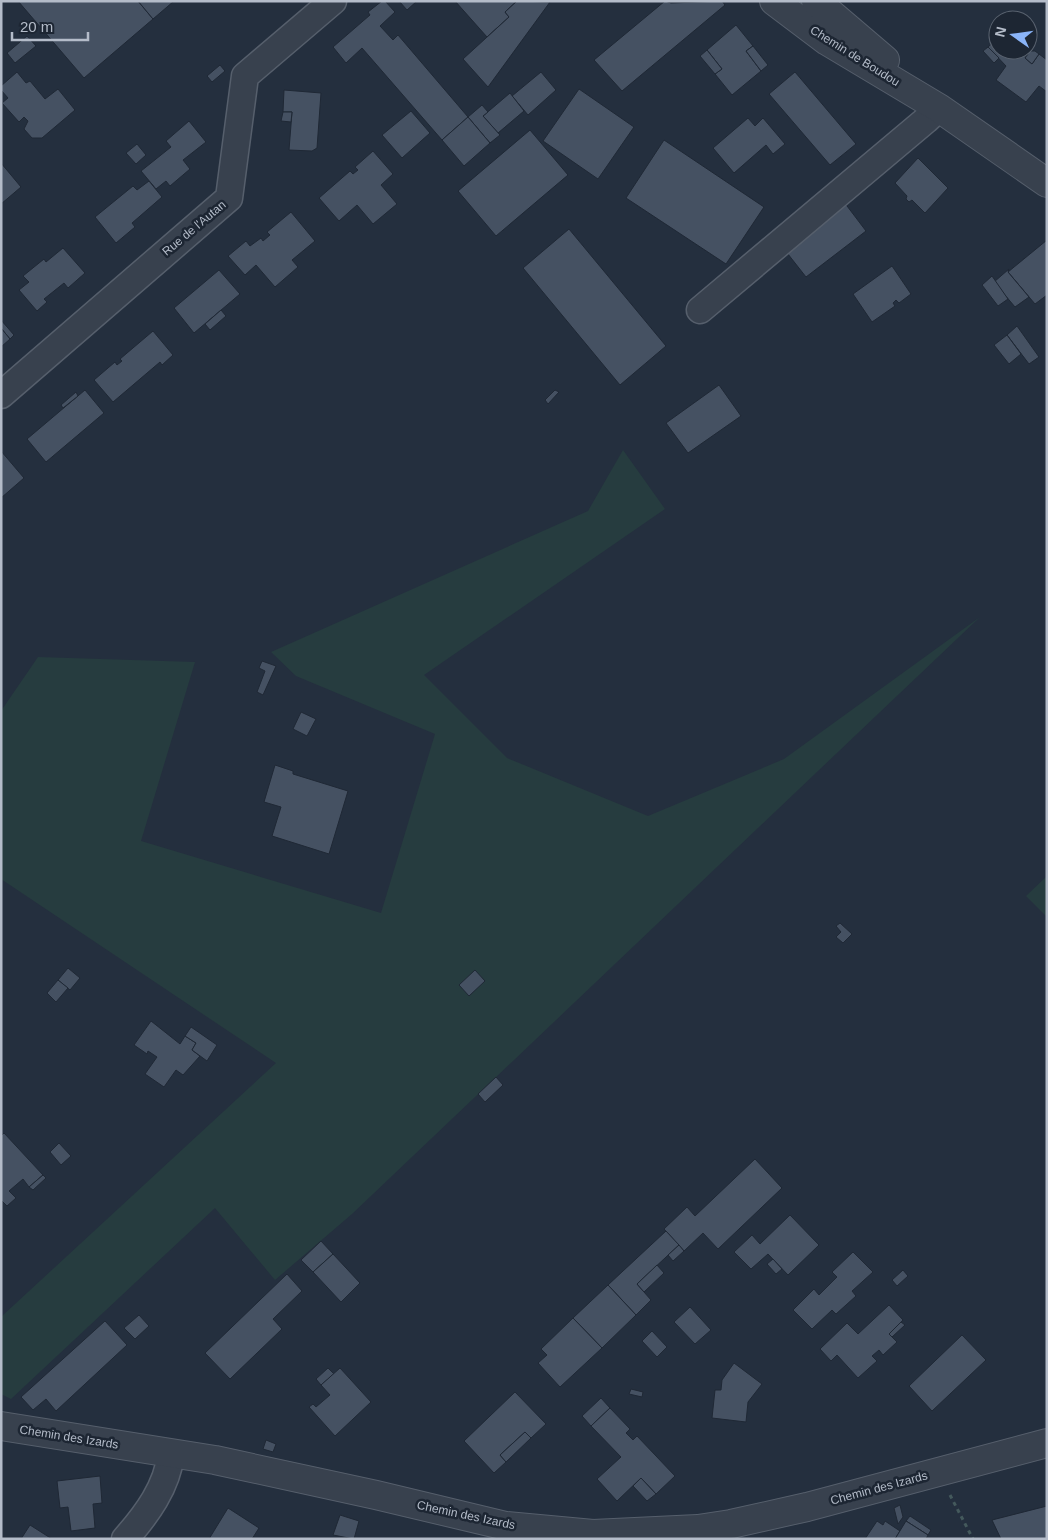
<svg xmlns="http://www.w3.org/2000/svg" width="1048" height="1540" font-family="Helvetica,sans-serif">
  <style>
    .green { fill: #263c3f }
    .building { fill: #455162; stroke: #1f2835 }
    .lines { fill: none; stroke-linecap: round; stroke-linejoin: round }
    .minor-casing { stroke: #565f6c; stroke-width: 29 }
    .tertiary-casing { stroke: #565f6c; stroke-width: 30 }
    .path { stroke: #44595c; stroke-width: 3; stroke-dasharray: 4 4; stroke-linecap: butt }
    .minor { stroke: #38414e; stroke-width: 26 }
    .tertiary { stroke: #38414e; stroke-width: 28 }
    .labels { text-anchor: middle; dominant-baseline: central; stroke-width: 5; stroke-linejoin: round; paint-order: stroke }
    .street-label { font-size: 12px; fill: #b4bcc9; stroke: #1d2633 }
  </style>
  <rect width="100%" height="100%" fill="#242f3e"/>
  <g class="green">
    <path d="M623,450l42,59 -241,166 83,83 141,58 136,-57 196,-142 -628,597 -77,66 -60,-72 -204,191 -10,-5v-77l275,-254 -275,-184v-168l37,-54 157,5 -54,179 240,72 54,-179 -139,-58 -25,-24 317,-141z"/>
    <path d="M1047,876v41l-21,-21z"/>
  </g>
  <g class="building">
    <path d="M18,1h120l15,18 -69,59z"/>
    <path d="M138,1h36l-21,18z"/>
    <path d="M382,1h3l10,11 -15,14 13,14 5,-5 70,82 -26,23 -80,-92 -16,15 -13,-16 37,-32 -2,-3z"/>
    <path d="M399,1h18l-10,9z"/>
    <path d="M455,1h62l-12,11 4,5 -22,20z"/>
    <path d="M517,1l33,1 -62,85 -25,-28 46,-42 -4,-5z"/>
    <path d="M665,1l6,2 51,-2 3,4 -103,86 -28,-31z"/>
    <path d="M736,25l17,21 -7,5 15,20 -29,24 -17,-21 7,-5 -15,-19z"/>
    <path d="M27,36l9,10 -21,17 -8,-10z"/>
    <path d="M998,38v12h26l4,4 -3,4 7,6 7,-10 8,6v32l-8,-6 -13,16 -30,-22 10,-14 -18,-19z"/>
    <path d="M753,46l15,19 -7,6 -15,-20z"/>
    <path d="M988,47l11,11 -5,5 -11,-12z"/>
    <path d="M707,50l15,19 -7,5 -15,-18z"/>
    <path d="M1025,51h10l4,3 -7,10 -7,-6 3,-4z"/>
    <path d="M220,65l5,6 -13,11 -5,-6z"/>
    <path d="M17,72l9,11 4,-2 15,18 13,-10 17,21 -33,28h-10l-8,-9 4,-8 -4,-4 -5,5 -17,-19 6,-5 -7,-8v-4z"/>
    <path d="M541,72l15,18 -28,25 -16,-19z"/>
    <path d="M795,72l61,72 -26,21 -61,-71z"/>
    <path d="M579,89l55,38 -36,52 -55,-38z"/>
    <path d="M284,90l37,3 -4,55 -5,3 -23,-1 3,-38h-9z"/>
    <path d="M510,93l14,18 -26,22 -15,-17z"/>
    <path d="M482,105l6,7 -5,4 17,19 -10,8 -22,-26z"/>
    <path d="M411,111l19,22 -28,25 -20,-23z"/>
    <path d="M283,112h9l-1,10 -10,-1z"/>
    <path d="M468,117l22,26 -26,23 -22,-26z"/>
    <path d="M748,118l7,8 8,-8 22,26 -12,10 -7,-9 -32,28 -21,-25z"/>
    <path d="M189,121l17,21 -23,18 7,9 -20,17 -4,-5 -10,8 -15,-18 30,-24 -5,-6z"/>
    <path d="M530,130l38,45 -72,61 -38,-45z"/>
    <path d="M664,140l100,67 -38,57 -100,-66z"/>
    <path d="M137,144l9,11 -10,9 -10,-11z"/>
    <path d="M373,151l20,23 -12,11 16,19 -24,20 -16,-19 -18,16 -20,-23 31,-27 3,3 5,-4 -3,-3z"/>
    <path d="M918,158l30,30 -23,25 -13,-13 -3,2 -3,-3 1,-3 -12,-13z"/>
    <path d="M1,163l20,24 -20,17z"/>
    <path d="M149,181l13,16 -30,26 3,4 -19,16 -21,-26 38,-31 4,4z"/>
    <path d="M844,202l22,29 -60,46 -22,-28z"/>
    <path d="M291,212l24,29 -23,19 6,7 -23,20 -19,-22 -11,10 -17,-19 18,-15 4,5 11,-8 2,3 7,-6 -3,-3z"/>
    <path d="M569,229l97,117 -46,39 -97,-117z"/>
    <path d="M1047,240v55l-12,9 -27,-32z"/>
    <path d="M63,248l22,25 -17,15 -4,-5 -20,16 3,3 -10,9 -18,-21 10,-8 -6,-6 21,-17 2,3z"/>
    <path d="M892,266l19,28 -12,9 -3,-3 -3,3 2,3 -23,16 -19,-28z"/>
    <path d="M1009,269l-1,3 21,25 -14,10 -21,-25z"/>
    <path d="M219,270l21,24 -46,39 -20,-25z"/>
    <path d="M992,276l16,23 -10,7 -16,-21z"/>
    <path d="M221,310l5,6 -16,14 -5,-6z"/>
    <path d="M1,320l13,15 -4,4 -9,-11z"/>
    <path d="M1017,326l22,31 -10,7 -22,-29z"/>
    <path d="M1,328l9,11 -9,8z"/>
    <path d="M153,331l20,24 -11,10 -2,-3 -47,40 -19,-22 21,-18 2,3 5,-4 -2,-2z"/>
    <path d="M1007,335l14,19 -12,10 -15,-19z"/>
    <path d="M719,385l22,31 -53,37 -22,-30z"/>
    <path d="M85,390l19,23 -58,49 -19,-23z"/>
    <path d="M555,390l4,2 -11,12 -3,-4z"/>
    <path d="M76,392l2,4 -15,12 -2,-3z"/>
    <path d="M1,451l23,27 -23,20z"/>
    <path d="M262,661l14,5 -13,29 -6,-3 8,-21 -6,-3z"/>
    <path d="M301,712l15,7 -9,17 -14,-7z"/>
    <path d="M275,765l18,6v3l55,17 -19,63 -57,-18 9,-29 -17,-5z"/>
    <path d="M840,923l12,11 -9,9 -7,-6 5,-5 -5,-6z"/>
    <path d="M68,968l12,10 -10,12 -12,-10z"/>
    <path d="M475,970l10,11 -16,15 -10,-11z"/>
    <path d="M58,980l10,8 -12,14 -9,-9z"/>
    <path d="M151,1021l29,23 5,-8 11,7 -4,7 8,6 -17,19 -7,-5 -12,17 -19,-13 12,-17 -9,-6 -1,3 -13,-9z"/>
    <path d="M191,1027l26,18 -10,16 -15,-11 4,-7 -11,-7z"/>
    <path d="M496,1077l7,8 -18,17 -7,-8z"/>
    <path d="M4,1133l39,42 -14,12 -6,-8 -14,12 7,7 -9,8 -6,-6v-64z"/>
    <path d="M59,1143l12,13 -10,9 -11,-13z"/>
    <path d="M755,1159l27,29 -64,61 -15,-16 -19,18 -20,-22 23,-22 8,9z"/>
    <path d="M43,1175l3,3 -13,12 -4,-3z"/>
    <path d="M790,1215l29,30 -31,30 -20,-21 -17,15 -17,-17 18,-17 8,9z"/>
    <path d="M666,1231l13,14 -42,39 14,16 -15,15 -28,-30z"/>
    <path d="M321,1241l12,13 -20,18 -12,-12z"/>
    <path d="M679,1245l5,6 -11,10 -5,-6z"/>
    <path d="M853,1252l20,20 -21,19 4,5 -20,18 -4,-4 -20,19 -19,-19 21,-21 5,6 18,-18 -5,-5z"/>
    <path d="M333,1254l27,29 -19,19 -28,-30z"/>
    <path d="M773,1259l9,10 -6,5 -9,-10z"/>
    <path d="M657,1265l7,8 -20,19 -7,-8z"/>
    <path d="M903,1270l5,6 -11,10 -5,-6z"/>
    <path d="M287,1274l15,17 -29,28 9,10 -52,50 -25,-26z"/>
    <path d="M608,1285l28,30 -34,33 -29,-30z"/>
    <path d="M889,1305l14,15 -14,14 8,8 -14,13 -4,-5 -7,6 5,5 -19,17 -21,-23 -6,6 -11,-12 27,-26 11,11z"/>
    <path d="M690,1307l21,23 -16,14 -21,-22z"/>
    <path d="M139,1315l10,11 -14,13 -11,-11z"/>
    <path d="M573,1318l29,30 -42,39 -22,-24 9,-8 -6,-6z"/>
    <path d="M105,1321l22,24 -71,66 -10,-12 -13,11 -12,-13z"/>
    <path d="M901,1322l4,3 -13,12 -3,-3z"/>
    <path d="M652,1331l15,16 -10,10 -15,-16z"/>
    <path d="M962,1335l24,25 -54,51 -23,-25z"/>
    <path d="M734,1363l28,21 -14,18 -2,20 -34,-4 3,-28h6l1,-10z"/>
    <path d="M328,1368l6,6 -13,11 -5,-6z"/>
    <path d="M340,1368l31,34 -36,34 -26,-29 4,-3 3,3 14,-12 -9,-10z"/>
    <path d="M631,1389l12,3 -1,5 -13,-3z"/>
    <path d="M515,1392l31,32 -15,14 -6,-6 -25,23 6,7 -12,11 -30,-32z"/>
    <path d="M601,1398l9,10 -19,18 -9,-10z"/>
    <path d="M610,1408l20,21 -4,4 7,7 4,-4 38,40 -19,18 -15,-16 -24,23 -20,-22 24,-22 -30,-31z"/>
    <path d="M525,1432l6,6 -25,24 -6,-7z"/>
    <path d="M266,1440l10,4 -3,8 -10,-3z"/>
    <path d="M100,1476l2,27 -9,1 2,24 -24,3 -3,-24 -8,1 -3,-27z"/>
    <path d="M641,1478l15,16 -9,7 -14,-15z"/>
    <path d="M900,1505l3,12 -5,7 -4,-16z"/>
    <path d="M1047,1506v33h-46l-9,-19z"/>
    <path d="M228,1508l31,20 -7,11h-43z"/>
    <path d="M340,1515l19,6 -5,18 -21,-4z"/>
    <path d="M910,1516l21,14 -3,5 -22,-14z"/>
    <path d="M877,1521l6,4 2,-4 15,10 -5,8h-30z"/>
    <path d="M906,1521l22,14 -2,4h-31z"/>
    <path d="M30,1525l22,14h-31z"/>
  </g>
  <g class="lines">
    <defs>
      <g id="minor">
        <path d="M700,310l226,-190 13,-12"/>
        <path d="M1,395l228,-197 16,-122 88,-75"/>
        <path d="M125,1539c22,-25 42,-52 46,-85"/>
      </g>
      <g id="tertiary">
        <path d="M774,1l53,40 112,67 108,75"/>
        <path d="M816,1l69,59"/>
        <path d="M1,1426l214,34 161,35 130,31 87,8 105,-5 33,-5 76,-17 240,-64"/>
      </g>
    </defs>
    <use href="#minor" class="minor-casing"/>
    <use href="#tertiary" class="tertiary-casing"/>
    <path class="path" d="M950,1495l23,44"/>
    <use href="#minor" class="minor"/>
    <use href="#tertiary" class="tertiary"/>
  </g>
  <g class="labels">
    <g class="street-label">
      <text transform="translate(855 56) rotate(32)">Chemin de Boudou</text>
      <text transform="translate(194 228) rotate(-40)">Rue de l'Autan</text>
      <text transform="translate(69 1437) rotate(9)">Chemin des Izards</text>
      <text transform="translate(879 1488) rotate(-15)">Chemin des Izards</text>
      <text transform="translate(466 1515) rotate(12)">Chemin des Izards</text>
    </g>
  </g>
  <rect width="1048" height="1540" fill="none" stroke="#b4bcc9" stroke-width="5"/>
  <g transform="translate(1013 35) rotate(284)"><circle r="24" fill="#1d2633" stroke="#59626f"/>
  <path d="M0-4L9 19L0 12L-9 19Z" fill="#8ab4f8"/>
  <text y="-8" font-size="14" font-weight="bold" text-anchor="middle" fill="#b4bcc9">N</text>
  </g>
  <path d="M12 32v8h76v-8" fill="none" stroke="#b4bcc9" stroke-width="2.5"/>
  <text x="20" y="32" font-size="15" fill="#b4bcc9" stroke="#1d2633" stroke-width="4" paint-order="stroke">20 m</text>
</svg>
